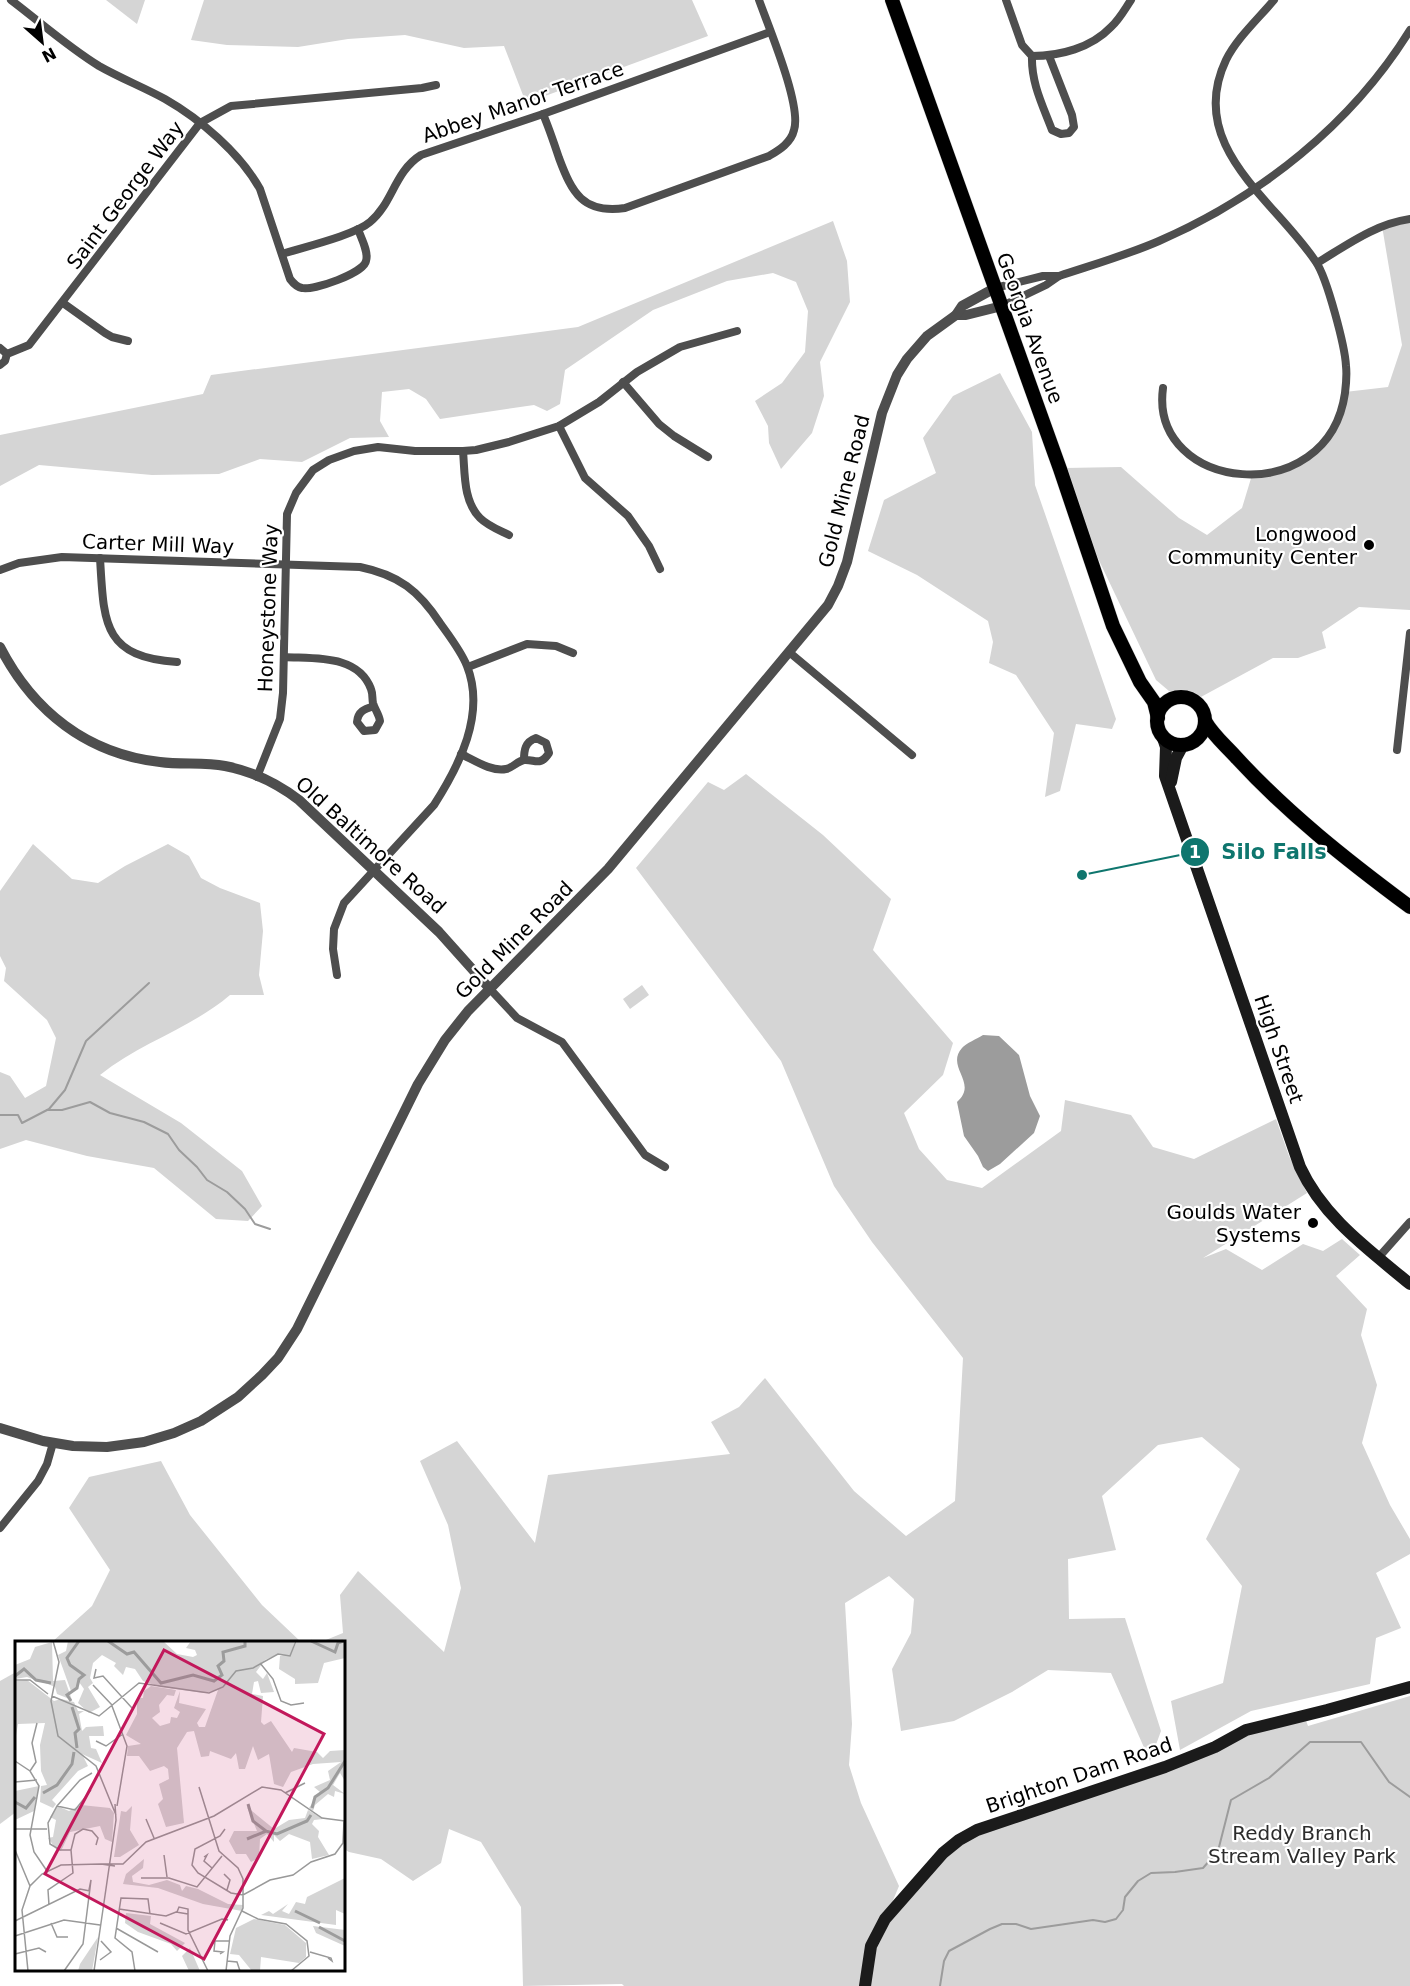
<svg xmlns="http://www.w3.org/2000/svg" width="1410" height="1986" font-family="'DejaVu Sans',sans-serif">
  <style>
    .green { fill: #d5d5d5 }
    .water { fill: #9c9c9c }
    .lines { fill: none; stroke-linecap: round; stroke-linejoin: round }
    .stream { stroke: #9c9c9c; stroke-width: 2 }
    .primary-casing { stroke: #dbdbdb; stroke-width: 15 }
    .minor { stroke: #4e4e4e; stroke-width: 8 }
    .tertiary { stroke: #4e4e4e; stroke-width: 10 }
    .secondary { stroke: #1b1b1b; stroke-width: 12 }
    .primary { stroke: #000; stroke-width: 14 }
    .poi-dot { fill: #000; stroke: #fff; stroke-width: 2 }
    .labels { text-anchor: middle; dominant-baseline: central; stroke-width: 4.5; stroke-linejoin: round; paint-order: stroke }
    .street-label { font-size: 20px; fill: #000; stroke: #fff }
    .poi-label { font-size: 20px; fill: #000; stroke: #fff; text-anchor: end }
    .park-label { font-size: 20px; fill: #2c2c2c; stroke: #fff }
    .inset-river { fill: none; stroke: #9c9c9c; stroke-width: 3 }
    .inset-road { fill: none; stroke: #999; stroke-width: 1.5 }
    .view { fill: #c2185b; fill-opacity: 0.15; stroke: #c2185b; stroke-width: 3 }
    .inset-edge { fill: none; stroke: #000; stroke-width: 3 }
    .leader { fill: none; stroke: #0f766e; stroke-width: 2 }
    .callout-dot { fill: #0f766e; stroke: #fff; stroke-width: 2 }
    .mark-label { font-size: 18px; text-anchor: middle; font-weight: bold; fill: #fff }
    .callout-label { font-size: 21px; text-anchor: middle; font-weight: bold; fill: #0f766e; stroke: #fff; stroke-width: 4.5; stroke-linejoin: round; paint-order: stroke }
  </style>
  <rect width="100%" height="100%" fill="#fff"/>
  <g class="green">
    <path d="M106,0h39l-8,24z"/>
    <path d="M204,0h488l16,36 -182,67 -22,-57 -40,2 -59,-13 -57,4 -50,8 -71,-2 -36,-5z"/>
    <path d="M1410,219v391l-51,-3 -37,25 4,16 -28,10h-25l-74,40 -30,-7 -13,-11 -62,-130 -29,-82 56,-1 58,51 28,17 35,-27 10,-33 37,-8 39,-29 17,-46 43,-5 14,-42 -20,-119z"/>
    <path d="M833,221l14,40 3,41 -30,60 4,34 -12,37 -31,36 -12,-26 -1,-17 -13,-25 27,-18 23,-31 3,-41 -12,-29 -23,-9 -46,8 -74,29 -88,60 -5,34 -13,7 -13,-6 -94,14 -14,-20 -17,-10 -27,3 -2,29 9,16 -39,1 -48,24 -42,-3 -41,15 -67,1 -113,-10 -39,21v-51l203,-41 8,-19 367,-48z"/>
    <path d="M1000,373l32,59 3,53 81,234 -4,10 -36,-5 -16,67 -15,6 9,-64 -38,-58 -27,-12 4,-21 -5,-21 -71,-46 -49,-24 16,-51 52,-27 -13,-35 30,-42z"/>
    <path d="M746,774l77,61 68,64 -18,51 80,93 -10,32 -39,38 15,36 28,31 35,8 79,-57 4,-31 66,15 22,32 41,12 82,-40 13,37 18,37 -104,65 23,-9 36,21 41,-26 20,7 19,-12 18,16 -24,21 31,33 -6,26 16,50 -15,58 28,62 20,34v15l-34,19 25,55 -25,10 -6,46 -119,27 -71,39 -9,-49 52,-18 19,-97 -36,-47 34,-70 -38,-32 -44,8 -56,51 14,54 -48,9 1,60 56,-1 36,113 -11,30 -39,-88 -63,-3 -36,22 -58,29 -53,10 -9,-62 19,-36 3,-34 -25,-23 -44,27 7,121 -3,41 12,38 38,83 -13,31 73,-77 344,-128 5,14 102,-30v290h-786l-2,-2 -99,2 -2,-79 -40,-65 -32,-13 -8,34 -28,18 -32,-22 -32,-7 -5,-3v-207h-23l22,-9 -3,-38 18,-24 86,81 17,-64 -13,-63 -28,-64 37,-20 78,102 13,-68 182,-21 -19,-32 28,-15 26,-29 89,113 52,45 49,-35 8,-143 -91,-116 -38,-56 -53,-125 -145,-193 72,-86 16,8z"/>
    <path d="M33,844l39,35 26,4 27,-17 43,-22 21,12 12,22 19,10 40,15 3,28 -4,44 5,20h-34c-40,34 -89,47 -130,80l81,48 61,48 20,35 -14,15 -32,-2 -62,-51 -67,-12 -61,-16 -26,9v-77l10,4 15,22 21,-12 10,-48 -9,-18 -43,-39 2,-13 -6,-12v-65z"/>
    <path d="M642,985l7,10 -19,14 -7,-10z"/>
    <path d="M161,1461l29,54 72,90 39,37h-249l40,-36 18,-36 -41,-62 20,-31z"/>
    <path d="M16,1672v140l-16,12v-143z"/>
  </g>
  <path class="water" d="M983,1035l16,1 20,19 11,41 10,20 -6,17 -34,31 -12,7 -5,-4 -5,-11 -14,-20 -7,-34c22,-19 -12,-35 5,-54 4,-5 15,-9 21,-13z"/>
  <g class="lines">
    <g class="stream">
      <path d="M47,1110h15l28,-8 20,11 34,9 24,12 11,16 18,17 10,13 20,12 18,17 10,15 15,5"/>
      <path d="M0,1115h18l4,8 27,-14 16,-19 21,-49 63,-58"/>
      <path d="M940,1986l4,-25 5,-10 41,-22 12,-5h14l15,5 62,-9 12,2 11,-3 7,-9 2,-13 13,-16 13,-8 24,-1 28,-4 15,-17 13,-51 38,-22 41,-36h51l28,40 21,15"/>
    </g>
    <defs>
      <g id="primary">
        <path d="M892,0l168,469 53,157 27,56 14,20 4,16"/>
        <circle cx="1181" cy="721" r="24"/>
        <path d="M1205,721c8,14 19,23 30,35 52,57 113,105 175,151"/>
      </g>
    </defs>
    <use href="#primary" class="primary-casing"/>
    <g class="minor">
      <path d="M11,0c29,22 57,47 88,66 21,12 44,21 66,33 35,20 75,54 95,90l30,90c3,4 7,8 12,9 11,3 62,-15 64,-27 3,-9 -5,-23 -8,-32"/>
      <path d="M1006,0l16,45 10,11c-1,27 11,50 20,74l9,4 8,-1 5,-6 -2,-12 -23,-59"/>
      <path d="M1032,56c28,0 59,-8 79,-29 8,-7 14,-18 20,-27"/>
      <path d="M543,114c6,14 11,29 16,44 13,35 24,56 66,50l144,-52c10,-6 22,-13 25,-26 8,-24 -25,-102 -35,-130"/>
      <path d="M282,254c22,-7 73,-19 88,-32 23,-19 24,-50 51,-67l122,-41 227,-82"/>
      <path d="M1317,263c30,-18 58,-39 93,-44"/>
      <path d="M1059,276c33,-11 68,-21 100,-35 101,-44 193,-117 251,-211"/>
      <path d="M995,288l48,-12h16l-13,9 -44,21"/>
      <path d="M63,303l42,30 7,4 16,4"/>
      <path d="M0,348l7,6"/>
      <path d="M0,365l5,-4 2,-7 22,-9 171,-222 31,-17 191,-18 14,-3"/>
      <path d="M623,382l36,42 15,12 34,21"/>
      <path d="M1163,388c-14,104 165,124 182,5 1,-8 2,-18 1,-27 -1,-20 -19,-88 -30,-104 -41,-62 -131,-116 -90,-202 11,-22 32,-41 48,-60"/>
      <path d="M559,426l26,52 43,38 21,30 11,23"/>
      <path d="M463,451c2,22 0,50 17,67 8,8 19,12 29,17"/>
      <path d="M100,558c4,64 2,99 77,104"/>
      <path d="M0,570l19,-7 43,-6 298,10c39,8 59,24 80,56 10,14 21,28 27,43 19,48 -8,100 -33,139l-90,98 -10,26 -1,20 4,26"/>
      <path d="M789,652l123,103"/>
      <path d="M284,657c30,2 74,-3 87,32 2,5 1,10 2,14 2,7 6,11 7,18l-5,9 -11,1 -7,-9c1,-11 8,-13 17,-16"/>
      <path d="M468,667l59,-23 29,2 17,7"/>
      <path d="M1397,750l13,-117"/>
      <path d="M461,754c13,6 30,18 45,15 6,-1 12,-8 18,-9 11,-1 16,7 25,-7l-3,-10 -10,-5c-11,4 -12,12 -12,22"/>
      <path d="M257,777l23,-58 3,-26 4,-179 9,-21 17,-23 16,-10 25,-9 24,-4 37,4h48l13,-1 33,-8 50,-16 40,-24 38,-30 43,-25 57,-16"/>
      <path d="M490,989l27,29 45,24 83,113 20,12"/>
      <path d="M1378,1258l32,-36"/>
      <path d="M0,1528l38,-47 9,-17 6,-21"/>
    </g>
    <g class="tertiary">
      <path d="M956,315h10l36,-9"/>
      <path d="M0,647c33,64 87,107 160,115 21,3 44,0 65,4 26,5 53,18 74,34l140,132 51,57"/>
      <path d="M0,1428l43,13 30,5 34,1 37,-5 30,-9 27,-12 37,-24 24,-22 16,-17 19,-29 121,-245 27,-44 23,-29 140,-142 220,-264 10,-19 9,-24 35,-149 15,-38 10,-16 20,-23 29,-21 6,-9 33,-18"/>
    </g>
    <g class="secondary">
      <path d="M1162,735l4,12 -1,29 135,391c23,50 68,82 110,117"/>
      <path d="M1171,782l5,-24 7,-13"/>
      <path d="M865,1986l6,-40 14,-27 58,-66 16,-13 18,-10 188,-63 50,-20 31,-17 81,-20 83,-23"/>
    </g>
    <use href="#primary" class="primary"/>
  </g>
  <g class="poi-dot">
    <circle cx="1369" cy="545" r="6"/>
    <circle cx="1313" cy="1223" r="6"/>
  </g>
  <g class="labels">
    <g class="street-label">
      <text transform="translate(523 102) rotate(-19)">Abbey Manor Terrace</text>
      <text transform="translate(125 195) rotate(-53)">Saint George Way</text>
      <text transform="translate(1030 328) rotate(70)">Georgia Avenue</text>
      <text transform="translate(844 491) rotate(-76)">Gold Mine Road</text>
      <text transform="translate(158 544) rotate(2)">Carter Mill Way</text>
      <text transform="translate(268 608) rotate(-88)">Honeystone Way</text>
      <text transform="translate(371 845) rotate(42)">Old Baltimore Road</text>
      <text transform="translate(514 940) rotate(-45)">Gold Mine Road</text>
      <text transform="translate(1279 1049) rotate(71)">High Street</text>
      <text transform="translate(1079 1775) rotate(-19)">Brighton Dam Road</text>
    </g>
    <g class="poi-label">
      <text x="1357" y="534">Longwood<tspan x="1357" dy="23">Community Center</tspan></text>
      <text x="1301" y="1212">Goulds Water<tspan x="1301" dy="23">Systems</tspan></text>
    </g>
    <g class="park-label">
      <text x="1302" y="1833">Reddy Branch<tspan x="1302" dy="23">Stream Valley Park</tspan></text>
    </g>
  </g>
  <g transform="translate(15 1641)">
    <rect width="330" height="330" fill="#fff"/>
    <path d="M53,0h95l14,13 16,3 4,-2 -2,-5 -9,-2 5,-7h104l-4,13 6,-13h48v17l-21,5 -6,20 -23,1v-5l-16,-10 1,-13 4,-1 -6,-1 -13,6 -9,12 7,7 4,-6 7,19 -13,1 -3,-12 -4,1 -2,12 11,2 -2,26 3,3 7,-4 21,31 2,-4 23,4 6,6 7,-7 15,-1v31l-5,-8 -7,12 12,9 -10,-3 -1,6 -6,-3 -13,11 -2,6 -4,-3 11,-16 -6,-5 16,-7 -2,-9 13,-9 -28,2 -22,8 -8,15 -9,-3 -5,-30 -11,6 -5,-14 -8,23h-6l-3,-16 -5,6 -21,-8 -1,5 -8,1 -7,-26 -7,1 -10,16 7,75 -18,4 -8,-23 5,-5 -4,-15 10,-5 -1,-10 -4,-3 -14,5 -11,-15h-12l1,-10 13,-2 -15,-9 11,-21v-16h6l1,-7 7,-5 25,4 -2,6 -7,-1 -8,10 1,7 -8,6 8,8 10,-3 1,-6 6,1 3,-6 -6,-4 6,-17 -1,12 27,6 -9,14 2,4h6l13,-37 -14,3 -44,-6 -17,-6 -8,-12 -9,-2 -3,8 -9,-9 2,-3 -14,-8 -9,8 -3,15 3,5 -5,4 12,20 -11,6 -11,-10 6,-14 -5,-7 -3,8 -5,1 -13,-36 8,-4zM37,1l1,39 12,-1 7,20 -15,-6 -2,-7 -7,-3 -21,-7 -12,2v-14l15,-6 5,-12zM12,39l27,21 7,-2 13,3 4,9h6l-5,3 3,17 4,-4 17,-1 1,10h-15l2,12 5,1 6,14 -20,-9 6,12 -10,5 -26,29 4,4 -3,4 -13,-6 1,-16 6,-1 -6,-14 -1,-26 5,-22 -27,1 -3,17v-60zM24,145l-5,25 -19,9v-29zM66,164l29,3 4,5 -2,29 -7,-3 -5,-13 -30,6 -9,19 -5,-2 -8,-11 5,-1 3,-17 -6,-3 7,-11 12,5zM117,165l-2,24 9,15 -19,12h-6l7,-46 5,1zM232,166l27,22 15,-9 16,-2 3,-8 15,9 -9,1 -2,4 7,7 -1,6 11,18 -17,4 -2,-17 -21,-8 -9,7 -6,-6v7l-7,-8 -7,5 -1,19 -8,4 -5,-8h-10l-7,-13 5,-10h23zM129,218l-1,9 -11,8 1,6 16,3 18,-5 13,5 2,6 4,-5 12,3 30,15 15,1 -1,6 -39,-7 -45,-16 -35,-4 3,-10zM330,237v36l-9,-4v15l-75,-10 8,-4 4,3 15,-10 -6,7 7,3 7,-12 9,2 2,-7zM111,272l25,3 -1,8 35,19 -8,8 -6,-7 -33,-12 -13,-9zM239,278l31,6 21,18v14l-7,6 -38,-6 -1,14h-8l-13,-16 -9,-1 6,-26zM298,285l32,4v16l-29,-13zM83,296l-6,34h-14l2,-7zM175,307l10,23h-11l-7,-15z" fill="#d5d5d5"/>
    <path class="inset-river" d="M93,0l19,13 7,-2 27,31 32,-8 21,6 8,-6 -4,-9 6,-5 -1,-9 22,-6v-5M296,0l24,11 3,-9 5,-2M0,35l9,-7 12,11 15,3M56,60l-4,-6 10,-7 2,-9 5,-4 -14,-10 -3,-7 12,-17M57,66l7,22 -4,4 2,15M28,152l14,-8 15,-21 2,-12M0,161l11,6 9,-11M233,163l5,17 13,10M297,167l3,-11 13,-9 17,-27M232,198l19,-8 11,3 30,-13 4,-6M280,270l25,12M304,286l26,14"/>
    <path class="inset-road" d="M38,0l6,21 -8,39 7,35 38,30 20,49M245,22l13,16 8,22 10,4 13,-2M81,28l-2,9 9,-2 29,32M0,39h15l18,14M78,44l19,20M37,55l47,20 40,-33 70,10 14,-6 13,-16 17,-3 25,-14 12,2 6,-15M97,65l15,40 -10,60M81,100l10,5 17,-12M0,120l15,10 9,15 -9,49 4,17 13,19M15,130l6,-9 -4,-19 5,-20M0,141l22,-2M184,146l20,64 19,17 5,11v29l-13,28 -4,35M270,152l20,-10M42,165l18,4 16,-20M131,178l8,19M0,188h32M210,188l-5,7 -25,13 -3,16 6,8 33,20 12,2 27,-15 23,-5 18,-13 24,-8 8,-11 1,-22M0,209l15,36M56,209h-11l-10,-6 -2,-21 9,-17 23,-26 12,-7M149,214l3,22M189,216l3,-2 -3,6 8,7M100,225l-14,-2h22l23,-22 68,-26 48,-29 19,3 41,28 23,3M209,233l6,6 -3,10M126,237h28l28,9 25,-31M34,264l-1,-15 25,-17 -2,-23 4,-16 8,-5 9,2 6,7 -2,7M104,268l47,7 10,-4 12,2M227,270l16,8 28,5 21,17 2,15 -18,15M162,271l2,-5 9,2v21l20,41M0,280l65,-32 10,2M36,282l6,14h11M145,282l26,11 36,-15 6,1 -3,-1M101,287l42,24M0,295l49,-16 36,5M295,311l21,6 1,3 -4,-3M0,313l24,-6 7,4M205,313l3,-2 -9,-1 1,-10h14M85,319l11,-8 -10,-11M212,320l10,1 3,9M13,330l-6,-61 8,-24 12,-12 19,-9 40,-1M49,330l19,-27 8,-64 -2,10M79,330l22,-151 -1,-16M120,330l-3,-19 -17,-14 6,-40 27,1 2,15"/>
    <path class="view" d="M149,9l160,84 -120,225 -159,-85z"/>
    <rect width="330" height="330" class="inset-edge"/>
  </g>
  <path class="leader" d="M1082 875L1195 852"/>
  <g class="callout-dot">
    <circle cx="1082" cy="875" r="6"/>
    <circle cx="1195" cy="852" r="15"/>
  </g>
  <g class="mark-label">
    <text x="1195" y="858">1</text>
  </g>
  <g class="callout-label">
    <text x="1274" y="859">Silo Falls</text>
  </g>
  <g transform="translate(42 42) rotate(152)" stroke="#ffffff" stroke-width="4.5" paint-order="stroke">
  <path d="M0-4.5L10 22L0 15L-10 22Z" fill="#000000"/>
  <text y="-9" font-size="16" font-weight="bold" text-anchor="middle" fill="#000000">N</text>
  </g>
</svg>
